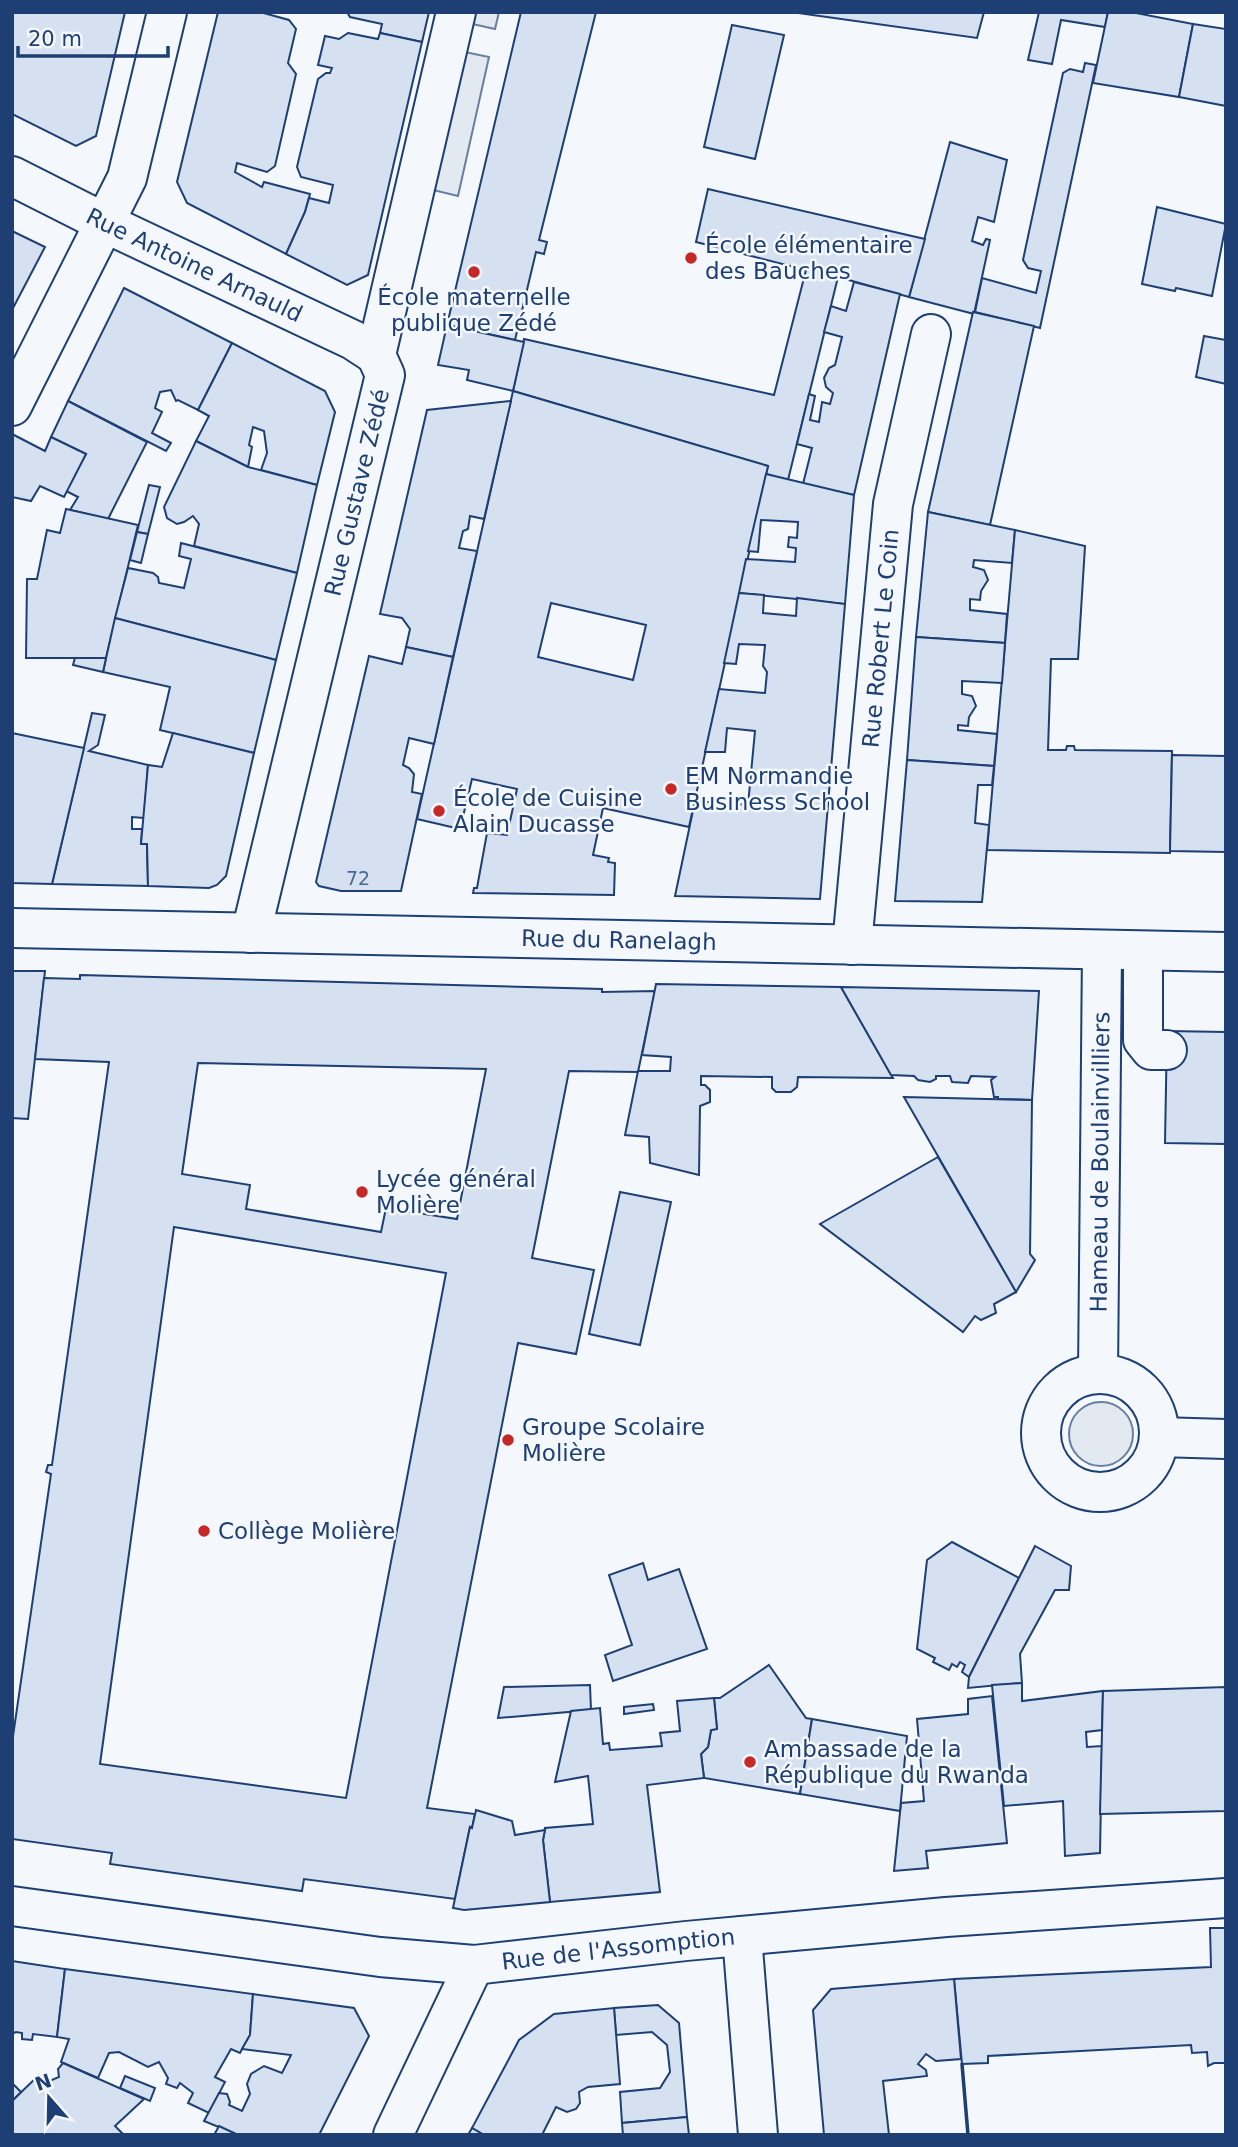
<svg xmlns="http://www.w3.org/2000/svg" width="1238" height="2147" font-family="'DejaVu Sans',sans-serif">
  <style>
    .green { fill: #e3e9f0; stroke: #687fa3; stroke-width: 2 }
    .building { fill: #d5e0f0; stroke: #1d3f73; stroke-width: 2; fill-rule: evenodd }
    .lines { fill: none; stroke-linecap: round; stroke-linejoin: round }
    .minor-casing { stroke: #1d3f73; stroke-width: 42 }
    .minor { stroke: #f4f7fb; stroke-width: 38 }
    .wall { stroke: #1d3f73; stroke-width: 3.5 }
    .poi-dot { fill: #c62828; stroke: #f4f7fb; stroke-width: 2.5 }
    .labels { text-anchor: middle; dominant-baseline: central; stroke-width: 5; stroke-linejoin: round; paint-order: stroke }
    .number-label { font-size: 19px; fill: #4b6792 }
    .poi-label { font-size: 23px; fill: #1d3f73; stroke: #f4f7fb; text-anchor: start }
    .street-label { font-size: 23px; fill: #1d3f73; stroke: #f4f7fb }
  </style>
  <rect width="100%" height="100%" fill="#f4f7fb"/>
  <g class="green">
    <path d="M470,12h29l-4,17 -27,-6z"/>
    <path d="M460,51l29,6 -31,139 -29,-7z"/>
    <circle cx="1101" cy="1434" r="32"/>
  </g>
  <g class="building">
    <path d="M12,12h113l-29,124 -20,10 -64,-32z"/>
    <path d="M218,12h42l29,8 7,9 -8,34 8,11 -21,92 -8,6 -30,-9 -2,9 27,15 2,-5 46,12 -5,18 -19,42 -99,-51 -10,-21z"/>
    <path d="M347,12h82l-7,30 -42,-9 2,-9 -32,-7z"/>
    <path d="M521,12h75l-57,228 8,2 -3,12 -8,-2 -21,88 -68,-15z"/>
    <path d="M791,12h193l-7,26z"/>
    <path d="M1039,12h69l-3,15 -44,-7 -9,44 -24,-4z"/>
    <path d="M1108,12h23l62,12 -14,73 -86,-14z"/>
    <path d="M1193,24l33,5v77l-47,-9z"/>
    <path d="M732,25l52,10 -29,124 -51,-12z"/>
    <path d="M348,33l30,6 2,-6 42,9 -54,233 -21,10 -61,-31 19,-42 4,-14 20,5 4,-18 -32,-8 -4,-10 21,-88 8,-6h4l2,-5 -14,-3 7,-29 14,3z"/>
    <path d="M1085,63l11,2 -56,263 -65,-16 7,-34 54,15 5,-22 -13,-3 -5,-8 40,-187 7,-4 13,3z"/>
    <path d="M950,142l57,18 -13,62 -16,-5 -6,24 11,4 3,-6 4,1 -16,74 -65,-17z"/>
    <path d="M708,189l217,50 -16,58 -71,-20 -50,203 -22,-6 2,-8 -255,-75 11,-52 250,56 32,-125 -110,-28z"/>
    <path d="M1157,207l69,17 -14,72 -36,-8 -1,3 -33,-7z"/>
    <path d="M12,231l33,16 -33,63z"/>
    <path d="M854,282l46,12 -46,201 -51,-11 9,-36 -15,-4 12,-50 6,2 -5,24 9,2 3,-20 8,2 3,-11 -7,-6 -2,-9 5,-10 6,-3 7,-28 -18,-5 7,-26 15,5z"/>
    <path d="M124,288l108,55 -34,67 -20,-10 -2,1 -5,-11 -11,2 -5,16 7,4 -10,21 19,10 -5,8 -98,-50z"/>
    <path d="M973,312l61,14 -44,199 -62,-13z"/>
    <path d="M447,325l77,17 -11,49 -46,-11 2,-10 -31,-5z"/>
    <path d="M1204,336l22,4v44l-30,-7z"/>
    <path d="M232,343l93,48 10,21 -18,73 -56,-15 6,-17 -3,-22 -11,-4 -4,18 3,2 -4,20 -52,-26 13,-25 -11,-6z"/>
    <path d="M513,391l255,75 -79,361 -86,-19 -10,47 16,3 -1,4 7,1 -1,32 -141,-2 1,-5h3l10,-55 20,2 10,-46 -45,-10 -12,50 -43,-10zM551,603l95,22 -13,55 -95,-23z"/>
    <path d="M68,401l79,41 -39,77 -38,-9 8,-13 -12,-6 20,-37 -35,-17z"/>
    <path d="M511,401l-27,118 -14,-3 -2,13 -5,2 -4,17 18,3 -24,106 -47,-10 4,-18 -8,-11 -22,-4 47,-204z"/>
    <path d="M12,434l33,17 6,-14 35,17 -22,43 -24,-11 -9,15 -19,-4z"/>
    <path d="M196,441l52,26 69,18 -20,88 -103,-27 5,-22 -6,-8 -9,6 -7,2 -10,-6 -3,-11z"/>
    <path d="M766,474l88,21 -9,109 -106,-11 7,-34 49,3 1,-14 -8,-1 1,-10 8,1 1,-16 -37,-2 -3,32 -10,-1z"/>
    <path d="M149,485l11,2 -12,47 -11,-2z"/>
    <path d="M66,509l72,16 -32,133h-80l1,-79h10l10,-49 13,3z"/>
    <path d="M928,512l87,18 -3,33 -38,-3 -1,7 11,3 4,10 -7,11 -1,9 -10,-1v11l37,4 -2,29 -89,-6z"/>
    <path d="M1015,530l70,16 -7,113h-27l-3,91h18l1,-4h7l1,4 97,1 -2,102 -183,-3z"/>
    <path d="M137,532l11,2 -7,29 -11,-3z"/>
    <path d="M181,543l116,30 -21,87 -161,-42 13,-50 25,5 5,4 1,6 25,5 7,-29 -12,-3z"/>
    <path d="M739,593l25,2 -1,18 33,3 1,-18 48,6 -25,295 -145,-3 20,-95 53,4 7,-74 -28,-3 -2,24h-20l14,-63 46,4 2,-21 -4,-6 2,-21 -26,-1 -3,20 -12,-1z"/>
    <path d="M115,618l161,42 -22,93 -94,-23 10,-43 -67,-15z"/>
    <path d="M916,637l89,6 -3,40 -40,-2v13l10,2 4,10 -7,11 -1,9 -10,-1v5l39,4 -3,32 -87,-6z"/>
    <path d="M406,647l47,10 -19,87 -25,-6 -6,27 6,3 5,6 -2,18 10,2 -21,97h-60l-22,-5 -3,-4 53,-226 33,8z"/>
    <path d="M75,658h31l-3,14 -30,-7z"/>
    <path d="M92,713l13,2 -7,30 -9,6 59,14 -4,53 -12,-1v12h10l-1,15h6l1,42 -96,-2z"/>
    <path d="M12,733l72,15 -32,136 -40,-1z"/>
    <path d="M173,733l81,20 -28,123 -9,9 -8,3 -61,-2 -1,-42h-6l7,-79 14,2z"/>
    <path d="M1172,755l54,1v96l-56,-1z"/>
    <path d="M907,760l87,6 -2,19h-14l-3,38 14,2 -7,77 -87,-1z"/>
    <path d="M12,971h33l-17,148 -16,-1z"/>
    <path d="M80,975l522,14v3l53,-1 -17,81 -69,-1 -37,187 62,12 -18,84 -58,-11 -91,465 48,6 -3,14 -2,-1 -15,72 -151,-20 -2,12 -192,-27 2,-11 -100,-14v-96l39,-269 -5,-2 2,-7h4l57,-403 -74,-3 9,-81 36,1zM198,1063l288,6 -29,150 -71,-11 -5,24 -135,-23 4,-24 -68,-11zM174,1227l272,46 -100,525 -246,-34z"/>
    <path d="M656,984l185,3 52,91 -95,-1 -1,10 -6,5h-15l-4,-4v-11l-71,-1v9h4l5,5v12l-10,4 -1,69 -49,-12 -1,-26 -24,-2 13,-64h32l1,-14 -29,-2z"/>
    <path d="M841,987l198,4 -7,109 -34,-1v-2h-4l-3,-17 4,-3 -24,-1 -3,7 -16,-1 -2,-6h-14v3l-6,3 -12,-2 -4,-4 -23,-1z"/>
    <path d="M1167,1031l59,1v112l-61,-1z"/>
    <path d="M904,1097l128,3 -2,154 5,6 -19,32z"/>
    <path d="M938,1157l78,135 -22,12 2,9 -15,7 -6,-4 -12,16 -143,-108z"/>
    <path d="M620,1192l51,10 -31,143 -51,-11z"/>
    <path d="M952,1542l67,36 -50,99 -7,-5 3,-7 -5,-3 -3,5 -5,-3 -3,6 -16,-8 2,-4 -18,-9 10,-89z"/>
    <path d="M1035,1546l36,20 -2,24h-14l-35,64 2,29 -54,5 1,-11z"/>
    <path d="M643,1563l5,17 31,-11 28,80 -94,32 -8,-26 27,-10 -23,-70z"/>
    <path d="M769,1665l37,53 6,1 -12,75 -96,-16 -3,-24 7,-7 3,-17 6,-1 -3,-31h6z"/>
    <path d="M1022,1683v18l81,-10 -1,39 -16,2 1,15 15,-1 -2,107 -35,3 -2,-55 -59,5 -12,-121z"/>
    <path d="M590,1685l1,25 -93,8 6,-31z"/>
    <path d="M1226,1687v124l-126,3 3,-123z"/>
    <path d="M992,1696l15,147 -81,8 2,17 -34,3 7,-68 23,-2 -7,-82 51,-5v-15z"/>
    <path d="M714,1698l3,31 -6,1 -3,17 -7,7 3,24 -57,7 13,107 -110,10 -7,-62 2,-12 48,-4 -5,-48 -33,6 16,-71 29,-3 3,36 6,-1 1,7 52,-4 -2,-13 20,-2 -3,-30z"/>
    <path d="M653,1704l1,6 -30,4v-7z"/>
    <path d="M812,1719l95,17 -7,75 -100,-17z"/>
    <path d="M476,1810l36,11 3,14 30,-5 -2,10 7,62 -86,8 -11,-2 17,-81 2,1z"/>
    <path d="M1210,1928h16v135h-12l-6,3 -1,-14 -15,1 -1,-8 -203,11v7l-26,1 -8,-85 257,-12z"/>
    <path d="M12,1961l53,8 -8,68 -24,-3 -1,6 -10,-1v-6l-6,-1 -4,2z"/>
    <path d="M65,1969l188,25 -3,41 -10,18 -9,-4 -16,28 10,5 -16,31 -21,-10 5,-10 -13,-10 -3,5 -11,-4 2,-6 -9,-16 -11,5 -29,-15 -10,1 -11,25 -37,-16 8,-23 -12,-2z"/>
    <path d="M954,1979l7,80 -25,2 -10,-7 -8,10 8,6 1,6 -44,5 6,54h-65l-11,-125 18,-21z"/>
    <path d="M253,1994l101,14 15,28 -50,99h-81l-34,-14 15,-28 8,1 3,8 -1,3 13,6 8,-17 -3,-10 4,-10 13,-8 18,7 9,-18 -49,-6 8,-14z"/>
    <path d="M658,2005l21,18 8,94 -65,6 -2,-31 40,-4 10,-16 -3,-27 -15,-13 -36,3 -2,-27z"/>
    <path d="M614,2008l6,76 -32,3 -9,5 1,11 -4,6 -9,3 -11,-5 -14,28h-58l-12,-7 47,-88 35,-26z"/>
    <path d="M63,2063l81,36 -29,27 9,9h-112v-34l27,-26 6,8 14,-6 -1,-8z"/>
    <path d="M125,2076l30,12 -5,13 -30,-13z"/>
    <path d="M12,2083l9,9 -9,9z"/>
    <path d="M687,2117l2,18h-66l-1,-12z"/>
    <path d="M219,2126l19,9h-24z"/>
    <path d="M472,2128l12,7h-16z"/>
  </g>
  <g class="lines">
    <defs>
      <g id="minor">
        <path id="s1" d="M12,176l93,47 248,117 23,15"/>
        <path d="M12,406l115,-228 40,-166"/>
        <path id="s2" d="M12,928l1214,24"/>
        <path id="s3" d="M251,933l134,-558 -9,-20 80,-343"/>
        <path id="s4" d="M852,945l41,-441 38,-170"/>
        <path d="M1143,951v89l8,10h16"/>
        <circle cx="1100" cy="1433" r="59"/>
        <path id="s5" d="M1098,1374l4,-424"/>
        <path d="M1159,1437l67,2"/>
        <path id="s6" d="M12,1906l368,51 94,8 212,-24 260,-24 280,-19"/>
        <path d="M742,1936l16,199"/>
        <path d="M393,2135l81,-170"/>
      </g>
    </defs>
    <use href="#minor" class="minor-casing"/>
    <use href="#minor" class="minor"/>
    <path class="wall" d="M962,2064l6,71"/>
  </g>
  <g class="poi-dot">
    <circle cx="691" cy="258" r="7"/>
    <circle cx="474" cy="272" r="7"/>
    <circle cx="671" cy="789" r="7"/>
    <circle cx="439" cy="811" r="7"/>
    <circle cx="362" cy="1192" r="7"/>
    <circle cx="508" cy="1440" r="7"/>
    <circle cx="204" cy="1531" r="7"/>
    <circle cx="750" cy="1762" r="7"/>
  </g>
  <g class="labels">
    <g class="number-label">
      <text x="358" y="878">72</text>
    </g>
    <g class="poi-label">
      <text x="705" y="245">École élémentaire<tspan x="705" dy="26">des Bauches</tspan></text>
      <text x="474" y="297" text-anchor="middle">École maternelle<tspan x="474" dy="26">publique Zédé</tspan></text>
      <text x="685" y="776">EM Normandie<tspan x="685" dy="26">Business School</tspan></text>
      <text x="453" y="798">École de Cuisine<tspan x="453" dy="26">Alain Ducasse</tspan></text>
      <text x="376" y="1179">Lycée général<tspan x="376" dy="26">Molière</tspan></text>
      <text x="522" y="1427">Groupe Scolaire<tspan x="522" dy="26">Molière</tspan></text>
      <text x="218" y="1531">Collège Molière</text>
      <text x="764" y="1749">Ambassade de la<tspan x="764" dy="26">République du Rwanda</tspan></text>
    </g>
    <g class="street-label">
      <text stroke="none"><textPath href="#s1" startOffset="203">Rue Antoine Arnauld</textPath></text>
      <text stroke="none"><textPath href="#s3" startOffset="453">Rue Gustave Zédé</textPath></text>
      <text stroke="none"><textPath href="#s4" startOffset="308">Rue Robert Le Coin</textPath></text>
      <text stroke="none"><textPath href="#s2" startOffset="607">Rue du Ranelagh</textPath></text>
      <text stroke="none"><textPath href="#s5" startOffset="212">Hameau de Boulainvilliers</textPath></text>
      <text stroke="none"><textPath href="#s6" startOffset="611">Rue de l'Assomption</textPath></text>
    </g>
  </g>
  <rect width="1238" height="2147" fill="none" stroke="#1d3f73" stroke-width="28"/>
  <g transform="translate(49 2098) rotate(340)" stroke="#f4f7fb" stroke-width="5" paint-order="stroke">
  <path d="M0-5L12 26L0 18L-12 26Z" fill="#1d3f73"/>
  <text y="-10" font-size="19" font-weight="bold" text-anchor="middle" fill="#1d3f73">N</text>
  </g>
  <path d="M18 46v10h150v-10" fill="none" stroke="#1d3f73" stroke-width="3.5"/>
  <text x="28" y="46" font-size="21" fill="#1d3f73" stroke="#f4f7fb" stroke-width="5" paint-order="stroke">20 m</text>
</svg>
